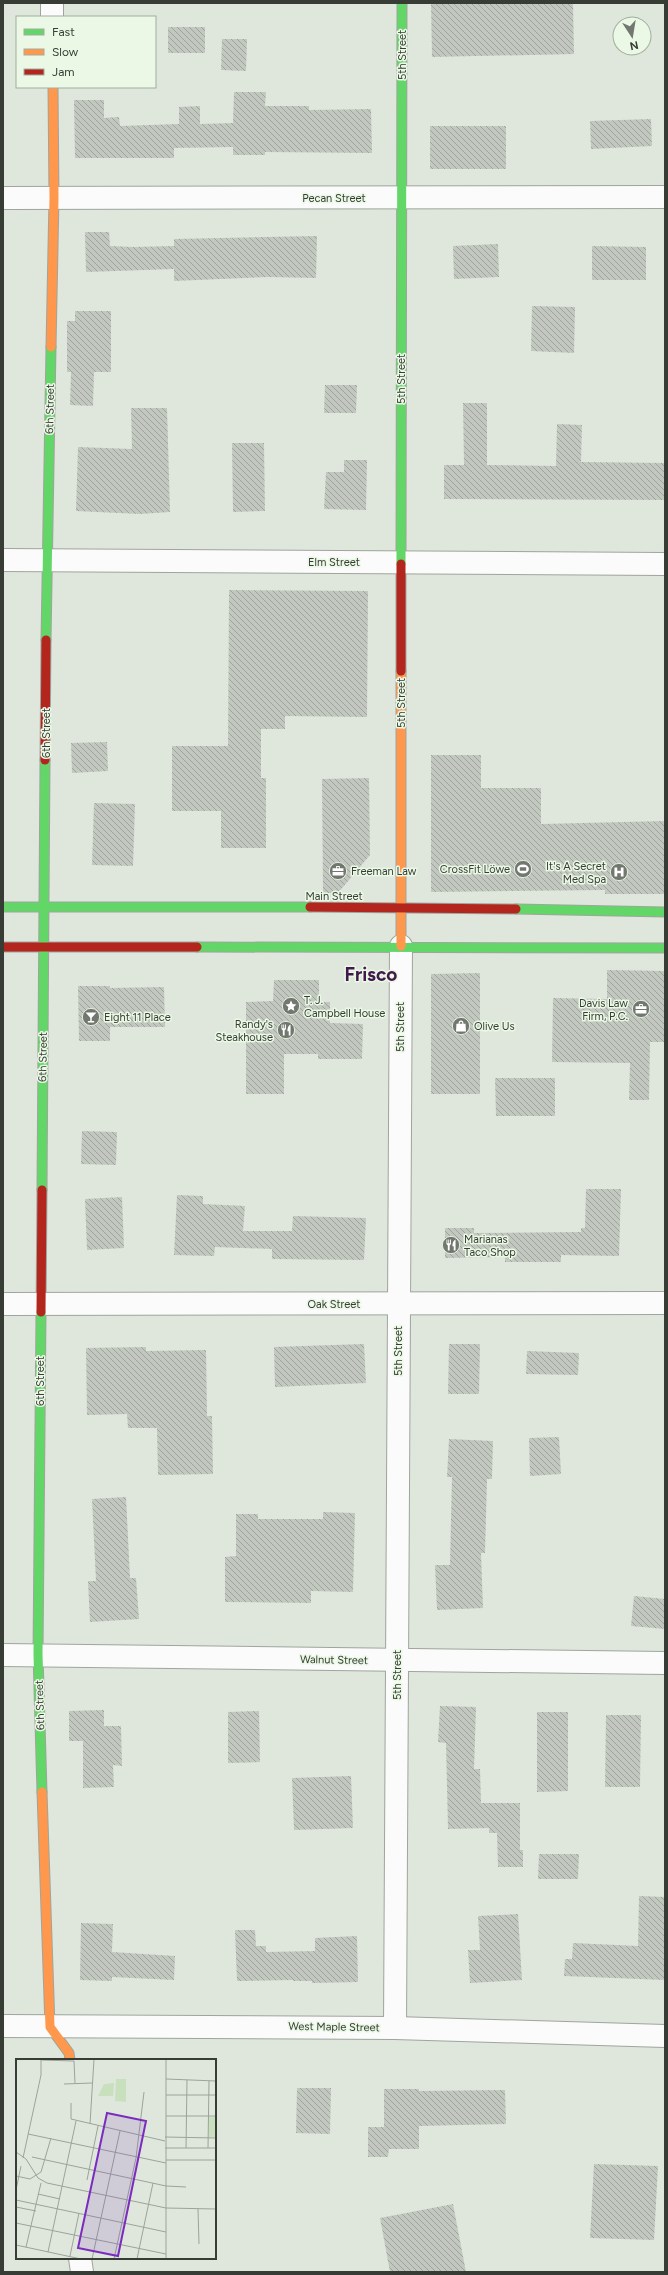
<svg xmlns="http://www.w3.org/2000/svg" width="668" height="2275" font-family="Figtree,sans-serif">
  <style>
    .building { fill: url(#building-back-hatch) }
    .lines { fill: none; stroke-linecap: round; stroke-linejoin: round }
    .street-casing { stroke: #9fa59d; stroke-width: 24 }
    .fast-casing { stroke: #9fa59d; stroke-width: 11 }
    .slow-casing { stroke: #9fa59d; stroke-width: 11 }
    .jam-casing { stroke: #9fa59d; stroke-width: 11 }
    .street { stroke: #fafbfa; stroke-width: 22 }
    .fast { stroke: #63d668; stroke-width: 9 }
    .slow { stroke: #ff974d; stroke-width: 9 }
    .jam { stroke: #b3261e; stroke-width: 9 }
    .labels { text-anchor: middle; dominant-baseline: central; stroke-width: 3; stroke-linejoin: round; paint-order: stroke }
    .street-label { font-size: 11px; fill: #373d35; stroke: #eaf8e5 }
    .poi-label { font-size: 11px; fill: #373d35; stroke: #eaf8e5; text-anchor: start }
    .town-label { font-size: 19px; font-weight: bold; fill: #41194d; stroke: #eaf8e5 }
    .inset-road { fill: none; stroke: #9ca399; stroke-width: 1 }
    .view { fill: #7b2cbf; fill-opacity: 0.15; stroke: #7b2cbf; stroke-width: 2 }
    .inset-edge { fill: none; stroke: #373d35; stroke-width: 2 }
  </style>
  <defs>
    <pattern id="building-back-hatch" width="6" height="6" patternUnits="userSpaceOnUse"><rect width="6" height="6" fill="#c2c8bf"/><path d="M-1 5l2 2M0 0l6 6M5-1l2 2" fill="none" stroke="#9ea49c"/></pattern>
  </defs>
  <rect width="100%" height="100%" fill="#dfe7dc"/>
  <g class="building">
    <path d="M431,3h142l1,51 -142,3z"/>
    <rect x="168" y="27" width="37" height="26"/>
    <path d="M222,39h25l-1,32 -25,-1z"/>
    <path d="M234,92h32l-1,14h44v4l62,-1 1,44 -107,-1v3h-32v-8l-59,1v10h-99l-1,-58h30v18l15,-1 1,9 59,-2v-17l21,-1v18l33,-1z"/>
    <path d="M651,119l1,27 -61,3 -1,-28z"/>
    <rect x="430" y="126" width="76" height="43"/>
    <path d="M85,232h24l1,14 23,1 41,-1v-7l143,-3 -1,42 -48,-1 -94,4v-12l-88,3z"/>
    <path d="M498,244l1,33 -45,2 -1,-33z"/>
    <path d="M592,246l54,1v33h-54z"/>
    <path d="M532,306l43,1 -1,46 -43,-2z"/>
    <path d="M75,311h36v61h-17l-1,34 -23,-1 1,-33h-4v-51h8z"/>
    <path d="M325,385h32l-1,28h-32z"/>
    <path d="M463,403h24v62l69,1 1,-42 25,1 -1,37 84,1v37l-221,-1v-34h20z"/>
    <path d="M131,408h36l3,104 -30,2 -64,-3 2,-64 54,2z"/>
    <path d="M232,443h32l1,68 -32,1z"/>
    <path d="M344,460h23l-1,50 -42,-1 2,-37h18z"/>
    <path d="M229,590l139,1 -1,126 -82,-1v13h-24v49h5v70h-45v-37h-49v-65h56z"/>
    <path d="M107,742l1,29 -36,2 -1,-30z"/>
    <path d="M431,755h50v33h60v36l124,-3v73h-60v-4l-174,2z"/>
    <path d="M369,778l1,77 -32,38h-15l-1,-114z"/>
    <path d="M94,803l41,1 -2,62 -41,-1z"/>
    <path d="M607,970l58,1v71h-15l-1,58h-20l1,-37 -78,-1 1,-64 54,1z"/>
    <path d="M480,973v121h-49v-120z"/>
    <path d="M274,980h45v22h11v21l33,1 -1,35h-44v-5h-34v40h-38v-92l27,-1z"/>
    <path d="M78,986h32v2l54,-1 1,40h-55v14h-31z"/>
    <path d="M495,1078h60v38h-59z"/>
    <path d="M82,1131l35,1 -1,33 -35,-1z"/>
    <path d="M586,1189h35l-2,67 -58,-1v7h-56v-5l-60,1v-30h29v5l107,-1v-4h4z"/>
    <path d="M177,1195l26,1v8l42,2 -2,25h49l1,-15 73,2 -2,42 -92,-1v-10l-57,-2 -1,9 -40,-1z"/>
    <path d="M122,1197l2,51 -37,2 -2,-51z"/>
    <path d="M364,1344l2,39 -91,4 -1,-40z"/>
    <path d="M449,1344h31l-1,50h-31z"/>
    <path d="M146,1347v4l60,-1 1,66h5l1,58 -55,1 -1,-47h-29l-1,-14 -40,1 -1,-67z"/>
    <path d="M527,1351l52,2 -1,22 -52,-1z"/>
    <path d="M559,1437l2,37 -31,2 -1,-38z"/>
    <path d="M449,1439l44,2 -1,38h-5l-2,74h-4l2,55 -46,2 -2,-45h15l2,-88h-5z"/>
    <path d="M126,1497l4,81h6l3,41 -49,3 -2,-41h8l-4,-82z"/>
    <path d="M323,1512l32,1 -2,79 -42,-1v12l-86,-1v-45l11,-1v-42h22v5h65z"/>
    <path d="M634,1596l31,3v30l-34,-3z"/>
    <path d="M440,1706l36,1 -2,62h6l1,34h39v47h3v17h-25l-1,-34h-8v-5l-41,1 -2,-86 -8,-1z"/>
    <path d="M104,1710v16h17l1,40 -9,-1 1,22 -31,1v-47h-14v-30z"/>
    <path d="M259,1711l1,51 -32,1v-51z"/>
    <path d="M537,1712h31v79l-31,1z"/>
    <path d="M606,1715h35l-1,72h-35z"/>
    <path d="M351,1776l2,52 -59,2 -2,-52z"/>
    <path d="M539,1854h40l-1,25h-40z"/>
    <path d="M639,1896l26,1v83l-101,-4 1,-17h7l1,-16 65,3z"/>
    <path d="M518,1914l4,66 -52,3 -2,-33h12l-2,-34z"/>
    <path d="M81,1923l32,1 -1,28 63,4 -1,24 -62,-3v4l-32,-1z"/>
    <path d="M235,1930h20l1,16h10v6l49,-1v-13l42,-2 1,46 -46,1v-2h-19v-1l-56,1z"/>
    <path d="M297,2088h34l-1,46 -34,-1z"/>
    <path d="M384,2089h35v2l86,-1 1,34 -87,2v23h-30l-1,8h-20v-30h16z"/>
    <path d="M594,2164l64,2 -4,74 -64,-2z"/>
    <path d="M453,2204l13,68h-76l-10,-54z"/>
  </g>
  <g class="lines">
    <defs>
      <g id="street">
        <path d="M52,3v14"/>
        <path d="M3,198l662,-1"/>
        <path d="M3,560l662,4"/>
        <path d="M3,1304l662,-1"/>
        <path d="M3,1655l662,8"/>
        <path d="M3,2026l392,2 270,8"/>
        <path d="M395,2028l6,-1082"/>
        <path d="M80,2258l2,14"/>
      </g>
      <g id="fast">
        <path d="M401,564l1,-561"/>
        <path d="M46,640l5,-293"/>
        <path d="M3,907h307"/>
        <path d="M516,909l149,3"/>
        <path d="M197,947l468,1"/>
        <path d="M42,1190l3,-430"/>
        <path d="M41,1312l-3,342 4,138"/>
      </g>
      <g id="slow">
        <path d="M51,347l3,-149 -1,-111"/>
        <path d="M401,946v-275"/>
        <path d="M42,1792l8,235 19,26 1,7"/>
      </g>
      <g id="jam">
        <path d="M401,671v-107"/>
        <path d="M45,760l1,-120"/>
        <path d="M310,907l206,2"/>
        <path d="M3,947h194"/>
        <path d="M41,1312l1,-122"/>
      </g>
    </defs>
    <use href="#street" class="street-casing"/>
    <use href="#fast" class="fast-casing"/>
    <use href="#slow" class="slow-casing"/>
    <use href="#jam" class="jam-casing"/>
    <use href="#street" class="street"/>
    <use href="#fast" class="fast"/>
    <use href="#slow" class="slow"/>
    <use href="#jam" class="jam"/>
  </g>
  <defs>
    <symbol id="stadium-disc" viewBox="-11 -11 22 22"><circle r="9.5" fill="#72786f" stroke="#eaf8e5"/><path d="M0-5a6.5 5 0 1 0 0 10a6.5 5 0 1 0 0-10ZM-3.5-1.8h7v3.6h-7Z" fill="#fff"/></symbol>
    <symbol id="office-disc" viewBox="-11 -11 22 22"><circle r="9.5" fill="#72786f" stroke="#eaf8e5"/><path d="M-6-3h4V-5.5h4V-3h4V5H-6ZM-1-4.5V-3h2v-1.5ZM-6 0V1H6V0Z" fill="#fff"/></symbol>
    <symbol id="hospital-disc" viewBox="-11 -11 22 22"><circle r="9.5" fill="#72786f" stroke="#eaf8e5"/><path d="M-5-5h3v3.5h4V-5h3V5h-3V1.5h-4V5h-3Z" fill="#fff"/></symbol>
    <symbol id="sight-disc" viewBox="-11 -11 22 22"><circle r="9.5" fill="#72786f" stroke="#eaf8e5"/><path d="M0-6L1.8-2.2L6-1.7L2.9 1.2L3.7 5.4L0 3.3L-3.7 5.4L-2.9 1.2L-6-1.7L-1.8-2.2Z" fill="#fff"/></symbol>
    <symbol id="bar-disc" viewBox="-11 -11 22 22"><circle r="9.5" fill="#72786f" stroke="#eaf8e5"/><path d="M-6-5H6L.8 .8V4.5H3.5V6h-7V4.5H-.8V.8Z" fill="#fff"/></symbol>
    <symbol id="shop-disc" viewBox="-11 -11 22 22"><circle r="9.5" fill="#72786f" stroke="#eaf8e5"/><path d="M-5-2.5h2.3a2.7 3.5 0 0 1 5.4 0H5L5.5 6h-11ZM-1.5-2.5h3a1.5 2.3 0 0 0-3 0Z" fill="#fff"/></symbol>
    <symbol id="restaurant-disc" viewBox="-11 -11 22 22"><circle r="9.5" fill="#72786f" stroke="#eaf8e5"/><path d="M-5-6h1v4h1v-4h1v4h1v-4h1v5L-1.5 .5V6h-2V.5L-5-1ZM5-6V6H3V1.5H1.5Q1.5-4 5-6Z" fill="#fff"/></symbol>
  </defs>
  <g fill-rule="evenodd">
    <use href="#stadium-disc" x="513" y="859" width="20" height="20"/>
    <use href="#office-disc" x="328" y="861" width="20" height="20"/>
    <use href="#hospital-disc" x="609" y="862" width="20" height="20"/>
    <use href="#sight-disc" x="281" y="996" width="20" height="20"/>
    <use href="#office-disc" x="631" y="999" width="20" height="20"/>
    <use href="#bar-disc" x="81" y="1007" width="20" height="20"/>
    <use href="#shop-disc" x="451" y="1016" width="20" height="20"/>
    <use href="#restaurant-disc" x="276" y="1020" width="20" height="20"/>
    <use href="#restaurant-disc" x="441" y="1235" width="20" height="20"/>
  </g>
  <g class="labels">
    <g class="street-label">
      <text transform="translate(402 55) rotate(-90)">5th Street</text>
      <text x="334" y="198">Pecan Street</text>
      <text transform="translate(401 379) rotate(-90)">5th Street</text>
      <text transform="translate(50 409) rotate(-89)">6th Street</text>
      <text x="334" y="562">Elm Street</text>
      <text transform="translate(401 703) rotate(-90)">5th Street</text>
      <text transform="translate(46 733) rotate(-90)">6th Street</text>
      <text x="334" y="896">Main Street</text>
      <text transform="translate(400 1027) rotate(-90)">5th Street</text>
      <text transform="translate(43 1057) rotate(-89)">6th Street</text>
      <text x="334" y="1304">Oak Street</text>
      <text transform="translate(398 1351) rotate(-90)">5th Street</text>
      <text transform="translate(40 1381) rotate(-90)">6th Street</text>
      <text transform="translate(334 1660) rotate(1)">Walnut Street</text>
      <text transform="translate(397 1675) rotate(-90)">5th Street</text>
      <text transform="translate(40 1705) rotate(-92)">6th Street</text>
      <text transform="translate(334 2027) rotate(1)">West Maple Street</text>
    </g>
    <g class="poi-label">
      <text x="606" y="866" text-anchor="end">It's A Secret<tspan x="606" dy="13">Med Spa</tspan></text>
      <text x="510" y="869" text-anchor="end">CrossFit Löwe</text>
      <text x="351" y="871">Freeman Law</text>
      <text x="304" y="1000">T. J.<tspan x="304" dy="13">Campbell House</tspan></text>
      <text x="628" y="1003" text-anchor="end">Davis Law<tspan x="628" dy="13">Firm, P.C.</tspan></text>
      <text x="104" y="1017">Eight 11 Place</text>
      <text x="273" y="1024" text-anchor="end">Randy's<tspan x="273" dy="13">Steakhouse</tspan></text>
      <text x="474" y="1026">Olive Us</text>
      <text x="464" y="1239">Marianas<tspan x="464" dy="13">Taco Shop</tspan></text>
    </g>
    <g class="town-label">
      <text x="371" y="974">Frisco</text>
    </g>
  </g>
  <g transform="translate(16 2059)">
    <rect width="200" height="200" fill="#dfe7dc"/>
    <path d="M193,58h7v20h-7z" fill="#c8e0be"/>
    <path d="M100,20h10v23l-11,-1zM98,24l-1,13h-15l6,-12z" fill="#c8e0be"/>
    <path class="inset-road" d="M25,1l33,1 1,22M150,20l50,2M48,25l28,-1M150,36h50M55,44v16l94,22M150,57h50M74,65l4,-65M12,75l138,29M149,78l51,1M149,89h51M170,89l1,-68M192,89l1,-67M0,93l10,7 12,19 9,5 119,25 50,1M16,98l134,29 20,1M7,99l18,-83v-16M150,101h50M0,117l14,3 11,-7 10,-34M71,121l11,-54M0,131l5,-24M22,135l22,5M90,136l14,-64M0,141l150,32M0,148l20,4M182,150l1,35M0,164l150,31M0,186l65,14M10,188l15,-64M32,193l28,-131M54,197l9,-43M76,200l14,-64M98,200l22,-101 8,-66M121,200l16,-76M150,200v-200"/>
    <path class="view" d="M91,54l39,8 -28,135 -40,-8z"/>
    <rect width="200" height="200" class="inset-edge"/>
  </g>
  <rect width="668" height="2275" fill="none" stroke="#373d35" stroke-width="8"/>
  <rect x="16" y="16" width="140" height="72" fill="#eaf8e5" stroke="#a2ad9f"/>
  <rect x="24" y="29" width="20" height="6" fill="#63d668" stroke="#a2ad9f"/>
  <text x="52" y="36" font-size="12" fill="#373d35">Fast</text>
  <rect x="24" y="49" width="20" height="6" fill="#ff974d" stroke="#a2ad9f"/>
  <text x="52" y="56" font-size="12" fill="#373d35">Slow</text>
  <rect x="24" y="69" width="20" height="6" fill="#b3261e" stroke="#a2ad9f"/>
  <text x="52" y="76" font-size="12" fill="#373d35">Jam</text>
  <g transform="translate(632 36) rotate(168)"><circle r="19" fill="#eaf8e5" stroke="#a2ad9f"/>
  <path d="M0-3L7 15L0 10L-7 15Z" fill="#72786f"/>
  <text y="-6" font-size="11" font-weight="bold" text-anchor="middle" fill="#373d35">N</text>
  </g>
</svg>
